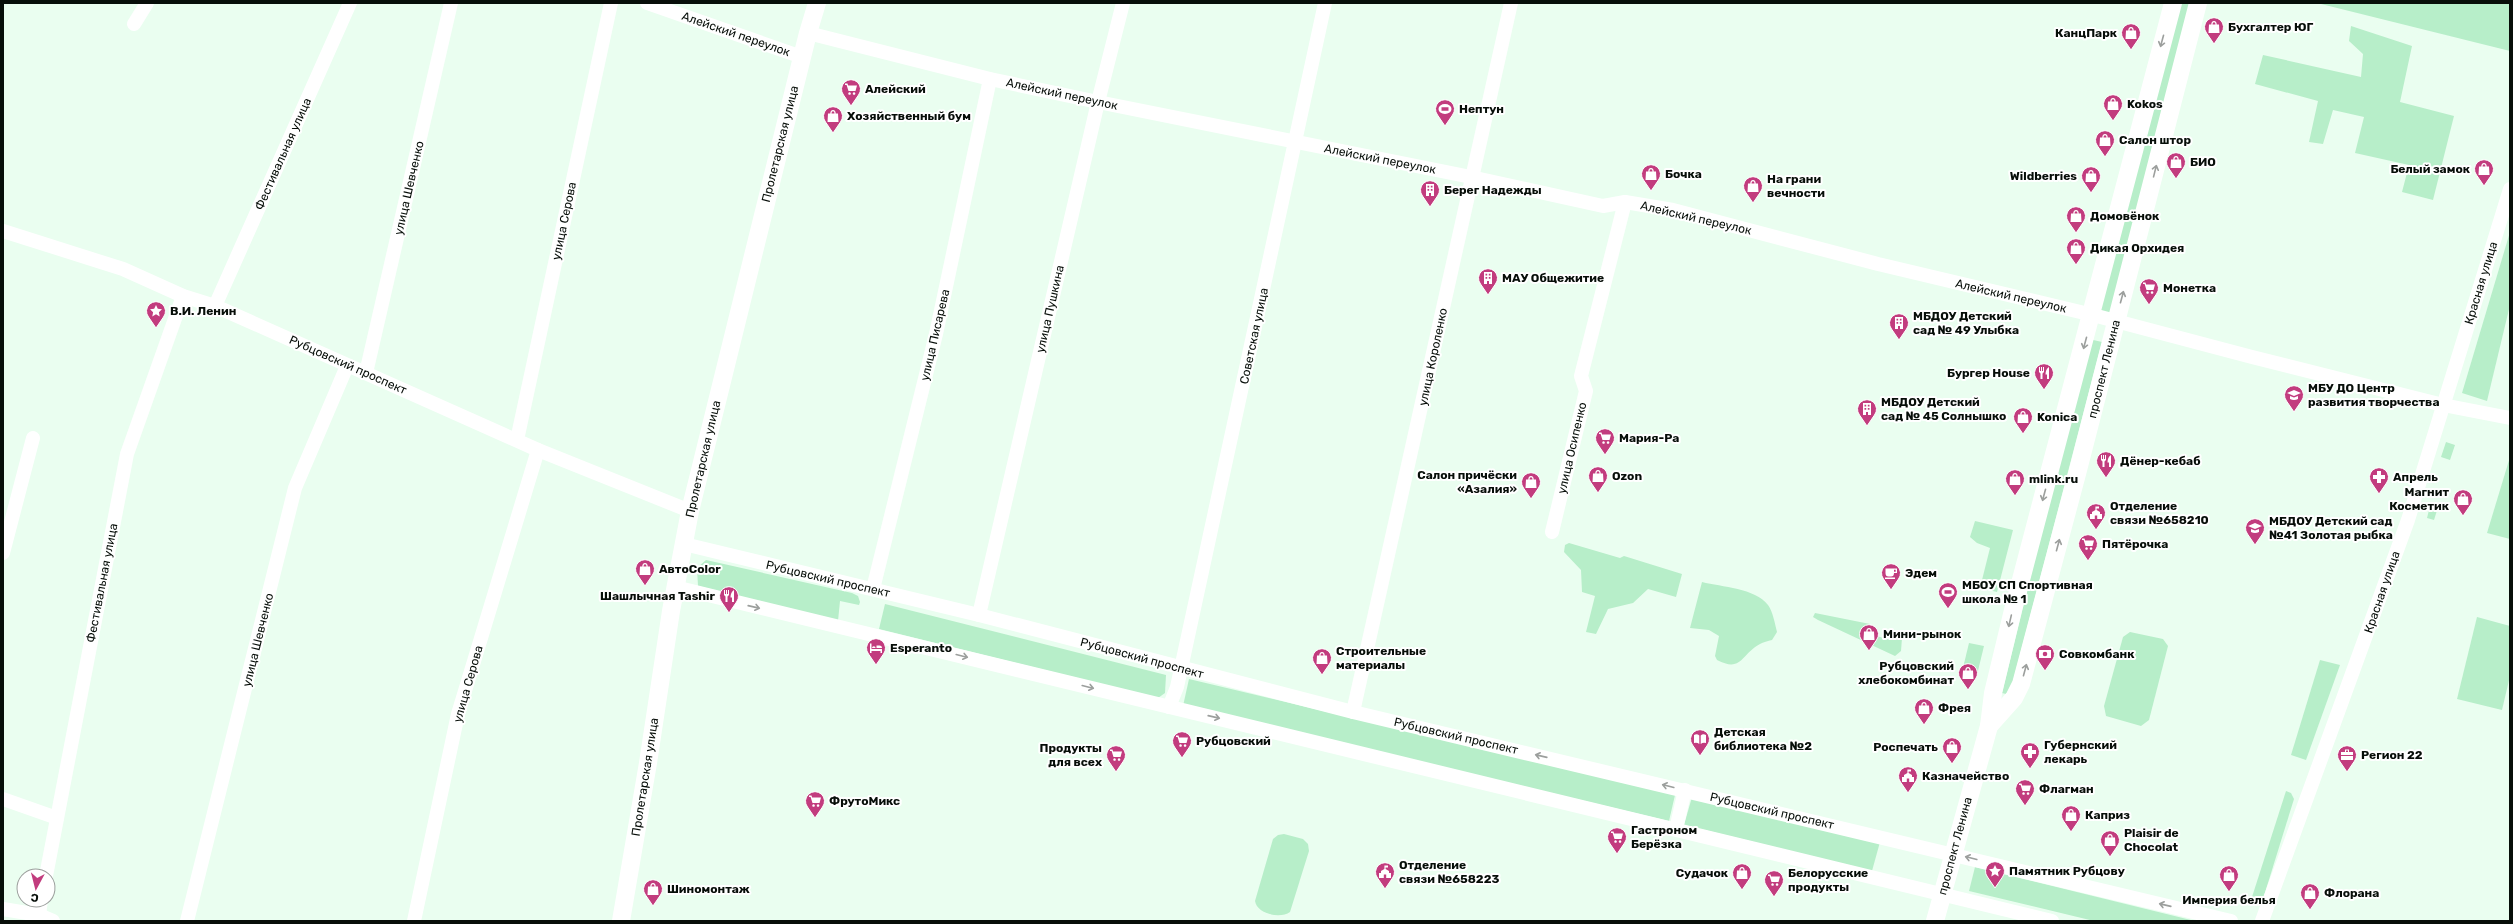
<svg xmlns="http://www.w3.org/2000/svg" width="2513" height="924" font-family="Rubik,sans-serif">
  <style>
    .green { fill: #b7eec9 }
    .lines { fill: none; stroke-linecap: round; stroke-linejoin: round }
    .minor { stroke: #fff; stroke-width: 14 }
    .major { stroke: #fff; stroke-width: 18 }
    .oneway { stroke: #9c9f9d }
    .labels { text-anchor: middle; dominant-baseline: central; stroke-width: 4; stroke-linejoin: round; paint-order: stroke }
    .poi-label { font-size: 12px; font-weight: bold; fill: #070e09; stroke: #fff; text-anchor: start }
    .street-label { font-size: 12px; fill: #070e09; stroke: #fff }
  </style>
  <rect width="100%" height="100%" fill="#eafef0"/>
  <g class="green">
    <path d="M2177,3h17l-81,311 -16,-4z"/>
    <path d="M2317,3h193v48z"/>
    <path d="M2351,26l61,20 -12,56 54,14 -21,84 -31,-8 7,-27 -54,-12 9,-36 -31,-7 -10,34 -14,-2 9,-41 -63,-17 8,-29 98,22 2,-23 -14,-13z"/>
    <path d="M2510,232v73l-23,96 -25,-8z"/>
    <path d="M2089,339l13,3 -91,347 -5,5 -4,-1z"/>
    <path d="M2446,442l9,3 -5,15 -9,-3z"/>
    <path d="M2510,457v82l-23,-6z"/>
    <path d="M2431,502l8,2 -5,16 -7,-2z"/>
    <path d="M1975,521l38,9 -16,62 -17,-4 10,-40 -13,-5 -7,-6z"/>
    <path d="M1569,543l51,15 4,-2 58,18 -6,23 -28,-8 -15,14 -25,6 -12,25 -10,-2 9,-36 -13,-4 -1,-22 -17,-18 1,-7z"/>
    <path d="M706,560l146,33 6,3 2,6 -1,3 -19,-4 -2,20 -140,-35 -1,-18z"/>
    <path d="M1702,582c20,5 53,6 66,23 5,7 7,19 9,27l-5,8c-4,1 -9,2 -12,4 -19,10 -18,29 -43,16l-2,-4 4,-20 -10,-6 -19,-2z"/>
    <path d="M885,604l281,71 -1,18 -7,5 -279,-69z"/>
    <path d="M1815,613l55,11 -1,10 22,6 2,-3 9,1 -1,13 -6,5 -77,-36 -5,-3z"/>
    <path d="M2477,617l33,9v50l-8,34 -45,-11z"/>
    <path d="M2130,632l33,7 5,7 -19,74 -8,6 -35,-10 -2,-10 19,-69z"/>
    <path d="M1969,643l15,3 -8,33 -15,-3z"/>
    <path d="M2320,660l20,5 -34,95 -15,-5z"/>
    <path d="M1189,679l486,116 -6,26 -486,-115z"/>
    <path d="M2286,791l5,2 3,6 -31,100 -11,-2z"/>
    <path d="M1692,797l188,45 -8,29 -188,-46z"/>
    <path d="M1284,834l19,5 5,5 1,7 -19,61c-10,7 -33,2 -35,-11l18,-62 5,-4z"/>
    <path d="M1975,867l220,54h-101l-125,-30z"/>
  </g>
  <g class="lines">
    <g class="minor">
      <path d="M647,3l155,54"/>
      <path d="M134,24l13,-21"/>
      <path d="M808,33l182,46 108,23 373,75 132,29 22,-4 48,8 205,54 215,51 159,42 191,48 67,13"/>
      <path d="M3,231l120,38 60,27 32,10 323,144 152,61"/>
      <path d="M215,306l135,-303"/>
      <path d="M366,373l85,-370"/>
      <path d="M517,440l94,-437"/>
      <path d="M1552,532l34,-141 -5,-15 44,-174"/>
      <path d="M684,544l295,71 374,97 878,209"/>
      <path d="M3,553l30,-115"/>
      <path d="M675,587l1377,334"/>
      <path d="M873,589l63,-255 54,-255"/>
      <path d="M979,615l119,-513 25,-99"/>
      <path d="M1169,707l8,-20 148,-684"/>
      <path d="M1353,712l158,-709"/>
      <path d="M3,799l54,19"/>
      <path d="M1676,829l9,-39"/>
      <path d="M46,876l81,-422 56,-158"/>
      <path d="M3,909l36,6 14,6"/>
      <path d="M39,915l2,-15"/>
      <path d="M187,921l108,-433 52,-122"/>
      <path d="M414,921l44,-207 80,-264"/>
      <path d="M2262,921l146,-401 102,-331"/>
    </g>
    <g class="major">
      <path d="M1989,726l25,-28 7,-14 56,-210 121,-471"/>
      <path d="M621,921l27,-158 23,-152 19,-100 118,-478 9,-30"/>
      <path d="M1935,921l54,-195 4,-33 20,-83 160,-607"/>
    </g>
  </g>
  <defs><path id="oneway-shaft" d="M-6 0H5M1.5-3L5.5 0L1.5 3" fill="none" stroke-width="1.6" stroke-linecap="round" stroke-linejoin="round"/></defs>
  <g class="oneway">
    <use href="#oneway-shaft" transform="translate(2162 41) rotate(105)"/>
    <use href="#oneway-shaft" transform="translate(2155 171) rotate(-76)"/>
    <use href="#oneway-shaft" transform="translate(2122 297) rotate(-75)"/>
    <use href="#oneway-shaft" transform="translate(2085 343) rotate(105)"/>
    <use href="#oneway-shaft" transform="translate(2044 495) rotate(105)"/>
    <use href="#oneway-shaft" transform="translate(2058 545) rotate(-75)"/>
    <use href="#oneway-shaft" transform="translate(754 607) rotate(13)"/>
    <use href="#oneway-shaft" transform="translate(2010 621) rotate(103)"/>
    <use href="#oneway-shaft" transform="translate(962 656) rotate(14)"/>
    <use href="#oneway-shaft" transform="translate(2025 670) rotate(-75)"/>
    <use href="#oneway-shaft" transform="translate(1088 687) rotate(14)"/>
    <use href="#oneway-shaft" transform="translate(1214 717) rotate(13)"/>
    <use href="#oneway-shaft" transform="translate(1541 756) rotate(-167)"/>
    <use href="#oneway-shaft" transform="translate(1668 786) rotate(-166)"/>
    <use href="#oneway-shaft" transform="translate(1971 858) rotate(-166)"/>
    <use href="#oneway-shaft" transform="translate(2165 905) rotate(-167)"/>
  </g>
  <defs>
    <symbol id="shop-pin" viewBox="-11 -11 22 30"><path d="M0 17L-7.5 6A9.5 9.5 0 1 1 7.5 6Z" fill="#c23c7e" stroke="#fff"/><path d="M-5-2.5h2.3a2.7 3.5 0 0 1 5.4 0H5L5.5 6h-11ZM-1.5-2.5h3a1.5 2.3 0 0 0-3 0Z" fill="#fff"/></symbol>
    <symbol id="supermarket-pin" viewBox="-11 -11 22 30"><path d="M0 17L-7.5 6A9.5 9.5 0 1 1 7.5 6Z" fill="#c23c7e" stroke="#fff"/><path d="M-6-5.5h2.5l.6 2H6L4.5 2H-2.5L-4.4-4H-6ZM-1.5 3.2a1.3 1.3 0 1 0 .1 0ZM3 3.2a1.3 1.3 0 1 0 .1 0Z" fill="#fff"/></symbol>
    <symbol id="stadium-pin" viewBox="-11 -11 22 30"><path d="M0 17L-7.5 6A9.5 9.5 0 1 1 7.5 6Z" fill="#c23c7e" stroke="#fff"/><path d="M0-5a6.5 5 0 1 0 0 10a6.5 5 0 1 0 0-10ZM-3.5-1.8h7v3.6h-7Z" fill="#fff"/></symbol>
    <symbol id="building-pin" viewBox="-11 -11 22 30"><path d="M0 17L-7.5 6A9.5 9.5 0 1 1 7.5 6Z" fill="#c23c7e" stroke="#fff"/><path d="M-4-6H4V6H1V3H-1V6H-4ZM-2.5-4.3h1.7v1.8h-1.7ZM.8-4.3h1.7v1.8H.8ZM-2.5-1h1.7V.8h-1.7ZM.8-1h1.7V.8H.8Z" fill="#fff"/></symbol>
    <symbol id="sight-pin" viewBox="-11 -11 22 30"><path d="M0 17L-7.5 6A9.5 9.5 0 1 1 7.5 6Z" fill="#c23c7e" stroke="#fff"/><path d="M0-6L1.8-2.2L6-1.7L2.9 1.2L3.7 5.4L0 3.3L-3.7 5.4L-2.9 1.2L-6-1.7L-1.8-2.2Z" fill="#fff"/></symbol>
    <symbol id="restaurant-pin" viewBox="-11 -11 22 30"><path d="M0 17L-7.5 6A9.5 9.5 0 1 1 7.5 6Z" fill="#c23c7e" stroke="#fff"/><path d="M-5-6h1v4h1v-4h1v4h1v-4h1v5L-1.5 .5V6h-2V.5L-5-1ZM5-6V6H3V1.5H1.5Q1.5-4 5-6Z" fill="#fff"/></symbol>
    <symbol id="school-pin" viewBox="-11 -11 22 30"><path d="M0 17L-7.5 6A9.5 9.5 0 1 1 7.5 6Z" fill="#c23c7e" stroke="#fff"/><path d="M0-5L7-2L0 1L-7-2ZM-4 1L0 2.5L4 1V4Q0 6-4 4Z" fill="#fff"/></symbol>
    <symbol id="pharmacy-pin" viewBox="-11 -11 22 30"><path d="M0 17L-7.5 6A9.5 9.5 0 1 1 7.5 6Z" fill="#c23c7e" stroke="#fff"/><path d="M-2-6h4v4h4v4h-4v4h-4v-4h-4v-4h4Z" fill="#fff"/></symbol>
    <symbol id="civic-pin" viewBox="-11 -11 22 30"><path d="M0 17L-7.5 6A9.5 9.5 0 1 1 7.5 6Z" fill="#c23c7e" stroke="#fff"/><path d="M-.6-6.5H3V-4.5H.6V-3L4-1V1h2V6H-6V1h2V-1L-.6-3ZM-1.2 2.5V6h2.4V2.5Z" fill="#fff"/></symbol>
    <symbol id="cafe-pin" viewBox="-11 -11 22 30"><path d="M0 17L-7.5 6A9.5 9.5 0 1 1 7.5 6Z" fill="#c23c7e" stroke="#fff"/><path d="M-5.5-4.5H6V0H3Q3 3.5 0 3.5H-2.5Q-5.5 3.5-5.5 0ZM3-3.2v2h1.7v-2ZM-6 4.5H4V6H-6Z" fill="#fff"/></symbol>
    <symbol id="hotel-pin" viewBox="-11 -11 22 30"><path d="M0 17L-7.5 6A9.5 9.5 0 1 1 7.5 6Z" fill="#c23c7e" stroke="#fff"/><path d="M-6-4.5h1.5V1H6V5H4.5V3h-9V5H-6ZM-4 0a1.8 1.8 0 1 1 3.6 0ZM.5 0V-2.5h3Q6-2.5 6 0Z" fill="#fff"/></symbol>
    <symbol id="bank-pin" viewBox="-11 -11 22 30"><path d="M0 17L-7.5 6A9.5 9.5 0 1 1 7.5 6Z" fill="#c23c7e" stroke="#fff"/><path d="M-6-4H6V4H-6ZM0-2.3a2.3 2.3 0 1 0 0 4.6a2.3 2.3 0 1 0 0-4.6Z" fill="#fff"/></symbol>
    <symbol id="library-pin" viewBox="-11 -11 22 30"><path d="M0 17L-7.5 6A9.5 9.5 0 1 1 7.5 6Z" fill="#c23c7e" stroke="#fff"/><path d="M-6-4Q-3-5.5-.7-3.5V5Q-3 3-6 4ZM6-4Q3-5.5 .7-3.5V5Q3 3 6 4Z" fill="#fff"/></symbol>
    <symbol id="office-pin" viewBox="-11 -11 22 30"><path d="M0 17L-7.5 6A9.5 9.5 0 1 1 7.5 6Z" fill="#c23c7e" stroke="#fff"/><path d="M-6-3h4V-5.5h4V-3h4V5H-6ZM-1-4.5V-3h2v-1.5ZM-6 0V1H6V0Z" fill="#fff"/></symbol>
  </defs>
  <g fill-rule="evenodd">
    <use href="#shop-pin" x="2203" y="16" width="22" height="30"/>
    <use href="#shop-pin" x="2120" y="22" width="22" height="30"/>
    <use href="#supermarket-pin" x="840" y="78" width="22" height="30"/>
    <use href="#shop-pin" x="2102" y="93" width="22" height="30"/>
    <use href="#stadium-pin" x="1434" y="98" width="22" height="30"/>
    <use href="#shop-pin" x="822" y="105" width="22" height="30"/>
    <use href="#shop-pin" x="2094" y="129" width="22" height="30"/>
    <use href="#shop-pin" x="2165" y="151" width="22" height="30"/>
    <use href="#shop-pin" x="2473" y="158" width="22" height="30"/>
    <use href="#shop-pin" x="1640" y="163" width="22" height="30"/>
    <use href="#shop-pin" x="2080" y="165" width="22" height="30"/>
    <use href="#shop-pin" x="1742" y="175" width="22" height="30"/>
    <use href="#building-pin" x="1419" y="179" width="22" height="30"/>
    <use href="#shop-pin" x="2065" y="205" width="22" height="30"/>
    <use href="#shop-pin" x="2065" y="237" width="22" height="30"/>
    <use href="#building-pin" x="1477" y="267" width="22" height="30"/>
    <use href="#supermarket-pin" x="2138" y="277" width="22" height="30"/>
    <use href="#sight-pin" x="145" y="300" width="22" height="30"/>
    <use href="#building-pin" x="1888" y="312" width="22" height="30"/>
    <use href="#restaurant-pin" x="2033" y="362" width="22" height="30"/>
    <use href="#school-pin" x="2283" y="384" width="22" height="30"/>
    <use href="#building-pin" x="1856" y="398" width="22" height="30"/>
    <use href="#shop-pin" x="2012" y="406" width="22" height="30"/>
    <use href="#supermarket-pin" x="1594" y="427" width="22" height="30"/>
    <use href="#restaurant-pin" x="2095" y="450" width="22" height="30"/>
    <use href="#shop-pin" x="1587" y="465" width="22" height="30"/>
    <use href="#pharmacy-pin" x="2368" y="466" width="22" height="30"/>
    <use href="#shop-pin" x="2004" y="468" width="22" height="30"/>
    <use href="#shop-pin" x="1520" y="471" width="22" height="30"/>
    <use href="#shop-pin" x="2452" y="488" width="22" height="30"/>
    <use href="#civic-pin" x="2085" y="502" width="22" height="30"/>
    <use href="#school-pin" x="2244" y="517" width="22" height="30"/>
    <use href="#supermarket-pin" x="2077" y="533" width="22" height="30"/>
    <use href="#shop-pin" x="634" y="558" width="22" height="30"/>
    <use href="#cafe-pin" x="1880" y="562" width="22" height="30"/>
    <use href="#stadium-pin" x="1937" y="581" width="22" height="30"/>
    <use href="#restaurant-pin" x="718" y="585" width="22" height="30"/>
    <use href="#shop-pin" x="1858" y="623" width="22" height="30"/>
    <use href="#hotel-pin" x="865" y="637" width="22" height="30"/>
    <use href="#bank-pin" x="2034" y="643" width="22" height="30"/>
    <use href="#shop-pin" x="1311" y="647" width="22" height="30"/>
    <use href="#shop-pin" x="1957" y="662" width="22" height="30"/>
    <use href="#shop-pin" x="1913" y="697" width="22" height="30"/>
    <use href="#library-pin" x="1689" y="728" width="22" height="30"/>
    <use href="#supermarket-pin" x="1171" y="730" width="22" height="30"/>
    <use href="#shop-pin" x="1941" y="736" width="22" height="30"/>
    <use href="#pharmacy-pin" x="2019" y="741" width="22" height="30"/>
    <use href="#supermarket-pin" x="1105" y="744" width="22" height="30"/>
    <use href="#office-pin" x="2336" y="744" width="22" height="30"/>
    <use href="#civic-pin" x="1897" y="765" width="22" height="30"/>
    <use href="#supermarket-pin" x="2014" y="778" width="22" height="30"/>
    <use href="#supermarket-pin" x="804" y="790" width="22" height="30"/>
    <use href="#shop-pin" x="2060" y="804" width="22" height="30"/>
    <use href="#supermarket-pin" x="1606" y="826" width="22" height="30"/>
    <use href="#shop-pin" x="2099" y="829" width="22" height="30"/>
    <use href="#sight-pin" x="1984" y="860" width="22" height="30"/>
    <use href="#civic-pin" x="1374" y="861" width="22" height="30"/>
    <use href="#shop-pin" x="1731" y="862" width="22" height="30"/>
    <use href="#shop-pin" x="2218" y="864" width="22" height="30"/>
    <use href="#supermarket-pin" x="1763" y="869" width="22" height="30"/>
    <use href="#shop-pin" x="642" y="878" width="22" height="30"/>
    <use href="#shop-pin" x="2299" y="882" width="22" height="30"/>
  </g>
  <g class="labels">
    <g class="poi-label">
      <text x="2228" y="27">Бухгалтер ЮГ</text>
      <text x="2117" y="33" text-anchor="end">КанцПарк</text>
      <text x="865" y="89">Алейский</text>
      <text x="2127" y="104">Kokos</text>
      <text x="1459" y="109">Нептун</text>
      <text x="847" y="116">Хозяйственный бум</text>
      <text x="2119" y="140">Салон штор</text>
      <text x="2190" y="162">БИО</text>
      <text x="2470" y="169" text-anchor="end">Белый замок</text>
      <text x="1665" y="174">Бочка</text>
      <text x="2077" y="176" text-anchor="end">Wildberries</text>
      <text x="1767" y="179">На грани<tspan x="1767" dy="14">вечности</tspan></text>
      <text x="1444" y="190">Берег Надежды</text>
      <text x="2090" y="216">Домовёнок</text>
      <text x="2090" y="248">Дикая Орхидея</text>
      <text x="1502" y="278">МАУ Общежитие</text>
      <text x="2163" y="288">Монетка</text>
      <text x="170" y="311">В.И. Ленин</text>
      <text x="1913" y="316">МБДОУ Детский<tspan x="1913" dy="14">сад № 49 Улыбка</tspan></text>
      <text x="2030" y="373" text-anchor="end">Бургер House</text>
      <text x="2308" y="388">МБУ ДО Центр<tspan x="2308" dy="14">развития творчества</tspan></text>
      <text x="1881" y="402">МБДОУ Детский<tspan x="1881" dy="14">сад № 45 Солнышко</tspan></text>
      <text x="2037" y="417">Konica</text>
      <text x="1619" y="438">Мария-Ра</text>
      <text x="2120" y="461">Дёнер-кебаб</text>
      <text x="1517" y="475" text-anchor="end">Салон причёски<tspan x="1517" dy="14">«Азалия»</tspan></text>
      <text x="1612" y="476">Ozon</text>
      <text x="2393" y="477">Апрель</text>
      <text x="2029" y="479">mlink.ru</text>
      <text x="2449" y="492" text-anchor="end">Магнит<tspan x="2449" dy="14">Косметик</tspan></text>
      <text x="2110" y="506">Отделение<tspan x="2110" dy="14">связи №658210</tspan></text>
      <text x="2269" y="521">МБДОУ Детский сад<tspan x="2269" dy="14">№41 Золотая рыбка</tspan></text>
      <text x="2102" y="544">Пятёрочка</text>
      <text x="659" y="569">АвтоColor</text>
      <text x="1905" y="573">Эдем</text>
      <text x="1962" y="585">МБОУ СП Спортивная<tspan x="1962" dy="14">школа № 1</tspan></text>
      <text x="715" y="596" text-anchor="end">Шашлычная Tashir</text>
      <text x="1883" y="634">Мини-рынок</text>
      <text x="890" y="648">Esperanto</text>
      <text x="1336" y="651">Строительные<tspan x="1336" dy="14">материалы</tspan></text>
      <text x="2059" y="654">Совкомбанк</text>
      <text x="1954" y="666" text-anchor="end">Рубцовский<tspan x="1954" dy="14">хлебокомбинат</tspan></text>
      <text x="1938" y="708">Фрея</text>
      <text x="1714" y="732">Детская<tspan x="1714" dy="14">библиотека №2</tspan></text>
      <text x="1196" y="741">Рубцовский</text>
      <text x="2044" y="745">Губернский<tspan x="2044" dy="14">лекарь</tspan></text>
      <text x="1938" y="747" text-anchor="end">Роспечать</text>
      <text x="1102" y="748" text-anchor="end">Продукты<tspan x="1102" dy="14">для всех</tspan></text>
      <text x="2361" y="755">Регион 22</text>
      <text x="1922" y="776">Казначейство</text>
      <text x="2039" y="789">Флагман</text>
      <text x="829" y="801">ФрутоМикс</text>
      <text x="2085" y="815">Каприз</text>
      <text x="1631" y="830">Гастроном<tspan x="1631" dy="14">Берёзка</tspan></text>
      <text x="2124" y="833">Plaisir de<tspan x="2124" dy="14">Chocolat</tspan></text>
      <text x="1399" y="865">Отделение<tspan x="1399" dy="14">связи №658223</tspan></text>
      <text x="2009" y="871">Памятник Рубцову</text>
      <text x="1728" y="873" text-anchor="end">Судачок</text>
      <text x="1788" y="873">Белорусские<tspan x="1788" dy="14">продукты</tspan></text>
      <text x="667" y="889">Шиномонтаж</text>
      <text x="2324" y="893">Флорана</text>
      <text x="2229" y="900" text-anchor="middle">Империя белья</text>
    </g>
    <g class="street-label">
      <text transform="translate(736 34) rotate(19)">Алейский переулок</text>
      <text transform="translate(1062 94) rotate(12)">Алейский переулок</text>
      <text transform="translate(780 144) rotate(-76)">Пролетарская улица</text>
      <text transform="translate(283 154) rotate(-66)">Фестивальная улица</text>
      <text transform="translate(1380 159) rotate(11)">Алейский переулок</text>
      <text transform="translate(409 188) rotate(-77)">улица Шевченко</text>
      <text transform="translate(1696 218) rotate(13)">Алейский переулок</text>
      <text transform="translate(564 221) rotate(-78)">улица Серова</text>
      <text transform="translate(2481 283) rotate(-73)">Красная улица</text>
      <text transform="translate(2011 296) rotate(13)">Алейский переулок</text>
      <text transform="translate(1050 309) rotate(-77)">улица Пушкина</text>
      <text transform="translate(935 335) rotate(-77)">улица Писарева</text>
      <text transform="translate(1254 336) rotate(-78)">Советская улица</text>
      <text transform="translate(1433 357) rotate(-78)">улица Короленко</text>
      <text transform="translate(348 365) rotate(24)">Рубцовский проспект</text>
      <text transform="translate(2104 369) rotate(-76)">проспект Ленина</text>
      <text transform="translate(1572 448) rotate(-77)">улица Осипенко</text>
      <text transform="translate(703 459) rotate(-77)">Пролетарская улица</text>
      <text transform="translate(828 579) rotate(13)">Рубцовский проспект</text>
      <text transform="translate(102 583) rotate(-79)">Фестивальная улица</text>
      <text transform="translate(2382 592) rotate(-71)">Красная улица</text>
      <text transform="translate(258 640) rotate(-76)">улица Шевченко</text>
      <text transform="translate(1142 658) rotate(15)">Рубцовский проспект</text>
      <text transform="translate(468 684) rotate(-74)">улица Серова</text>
      <text transform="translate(1456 736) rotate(13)">Рубцовский проспект</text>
      <text transform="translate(645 777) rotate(-81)">Пролетарская улица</text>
      <text transform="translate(1772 811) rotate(13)">Рубцовский проспект</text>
      <text transform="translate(1955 846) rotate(-75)">проспект Ленина</text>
    </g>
  </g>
  <rect width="2513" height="924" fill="none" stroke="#070e09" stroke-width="8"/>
  <g transform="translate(36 888) rotate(187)"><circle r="19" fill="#ffffff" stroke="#9c9f9d"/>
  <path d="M0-3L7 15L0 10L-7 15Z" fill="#c23c7e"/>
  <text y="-6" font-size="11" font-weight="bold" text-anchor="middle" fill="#070e09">С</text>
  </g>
</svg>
